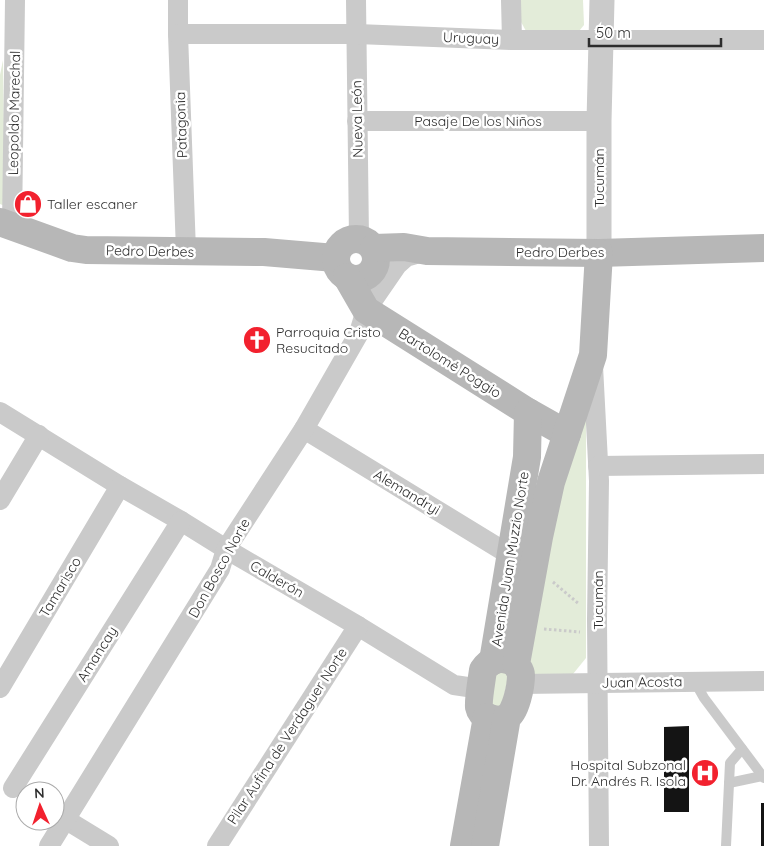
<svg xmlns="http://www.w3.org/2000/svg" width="764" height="846" font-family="Quicksand,sans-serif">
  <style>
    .green { fill: #e3ecd9 }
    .building { fill: #141414 }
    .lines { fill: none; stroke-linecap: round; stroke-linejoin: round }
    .path { stroke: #cacaca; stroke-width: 3; stroke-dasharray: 2.5 2.5; stroke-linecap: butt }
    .service { stroke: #cacaca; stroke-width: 10 }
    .minor { stroke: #cacaca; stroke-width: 20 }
    .tertiary { stroke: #cacaca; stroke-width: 25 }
    .secondary { stroke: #b7b7b7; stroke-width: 28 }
    .labels { text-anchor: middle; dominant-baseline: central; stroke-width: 5; stroke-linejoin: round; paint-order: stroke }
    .street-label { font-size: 14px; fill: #2d2d2d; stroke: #fff }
    .poi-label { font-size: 14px; fill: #2d2d2d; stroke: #fff; text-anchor: start }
  </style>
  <rect width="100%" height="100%" fill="#fff"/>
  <g class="green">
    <path d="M521,0h62l1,25 -5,6h-53l-5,-9z"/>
    <path d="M3,60l2,146 -5,-2v-129z"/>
    <path d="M581,418l5,3v237l-13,16 -43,1 -4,-2 32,-185z"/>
    <path d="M510,670l-9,38 -11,-3 1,-32z"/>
  </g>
  <g class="building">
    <path d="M689,726v86h-25v-85z"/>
    <rect x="761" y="803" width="3" height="43"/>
  </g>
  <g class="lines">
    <g class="path">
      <path d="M553,582l26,22"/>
      <path d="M544,629l36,3"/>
    </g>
    <g class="service">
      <path d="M695,682l9,16 60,80"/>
      <path d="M729,783l33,-7"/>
      <path d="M726,846l4,-83 12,-14"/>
    </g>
    <g class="minor">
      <path d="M178,0v34l8,217"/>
      <path d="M356,0l3,238"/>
      <path d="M511,0l1,40"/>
      <path d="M178,34h179l155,6h252"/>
      <path d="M357,121h242"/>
      <path d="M12,226l3,-226"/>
      <path d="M593,366l6,115 -2,139 2,226"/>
      <path d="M0,412l120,74 61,35 45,28 132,77 96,59 27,4"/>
      <path d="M304,429l206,126"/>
      <path d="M598,466l166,-2"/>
      <path d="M0,500l39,-65"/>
      <path d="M520,684l244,-3"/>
      <path d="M0,688l120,-202"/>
      <path d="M13,788l168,-267"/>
      <path d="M55,813l54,33"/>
      <path d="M49,846l171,-277 6,-20 78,-120 55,-96 7,-23 31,-45 9,-8 21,-6"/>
      <path d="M217,846l141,-220"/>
    </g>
    <path class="tertiary" d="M599,253v-132l3,-121"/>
    <g class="secondary">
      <path d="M0,222l72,26 14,2 178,2 71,6"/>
      <circle cx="356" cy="259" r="20"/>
      <path d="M374,248l30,-1 23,4 172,2 165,-5"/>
      <path d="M347,277l19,33 162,102 39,22"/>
      <path d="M493,661l34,-204 1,-45"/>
      <path d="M501,720c-8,0 -20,-3 -22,-13 -1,-7 3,-29 4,-37 6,-9 15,-13 25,-10"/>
      <path d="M464,846l23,-129"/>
      <path d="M485,846l22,-129c9,-5 14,-31 14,-42 0,-4 -3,-7 -5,-11l23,-127 12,-55 42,-127 6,-102"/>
    </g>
  </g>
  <defs>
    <symbol id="shop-disc" viewBox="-11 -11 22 22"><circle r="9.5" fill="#f2212e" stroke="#fff"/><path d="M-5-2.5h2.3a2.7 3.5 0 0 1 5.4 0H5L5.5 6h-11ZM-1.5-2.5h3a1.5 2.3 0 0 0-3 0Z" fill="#fff"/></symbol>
    <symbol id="church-disc" viewBox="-11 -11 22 22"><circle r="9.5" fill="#f2212e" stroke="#fff"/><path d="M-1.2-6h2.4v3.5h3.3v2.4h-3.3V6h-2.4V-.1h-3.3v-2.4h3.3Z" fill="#fff"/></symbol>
    <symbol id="hospital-disc" viewBox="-11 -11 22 22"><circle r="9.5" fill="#f2212e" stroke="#fff"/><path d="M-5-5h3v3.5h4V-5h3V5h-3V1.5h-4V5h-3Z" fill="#fff"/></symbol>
  </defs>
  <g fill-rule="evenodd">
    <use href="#shop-disc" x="12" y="188" width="32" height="32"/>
    <use href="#church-disc" x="241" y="324" width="32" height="32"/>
    <use href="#hospital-disc" x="689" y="757" width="32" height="32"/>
  </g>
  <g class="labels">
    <g class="street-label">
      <text transform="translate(471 38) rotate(2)">Uruguay</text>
      <text transform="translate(14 113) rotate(-89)">Leopoldo Marechal</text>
      <text transform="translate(357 119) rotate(-91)">Nueva León</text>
      <text x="478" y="121">Pasaje De los Niños</text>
      <text transform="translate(181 125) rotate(-92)">Patagonia</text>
      <text transform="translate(599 178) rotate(-90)">Tucumán</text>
      <text transform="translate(150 251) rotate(1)">Pedro Derbes</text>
      <text x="560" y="252">Pedro Derbes</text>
      <text transform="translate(450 363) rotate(32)">Bartolomé Poggio</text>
      <text transform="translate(407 492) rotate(31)">Alemandryi</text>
      <text transform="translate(510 559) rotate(-81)">Avenida Juan Muzzio Norte</text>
      <text transform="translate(219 568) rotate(-61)">Don Bosco Norte</text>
      <text transform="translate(277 579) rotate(30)">Calderón</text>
      <text transform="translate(60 587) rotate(-59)">Tamarisco</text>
      <text transform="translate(598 600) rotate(-90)">Tucumán</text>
      <text transform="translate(97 654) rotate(-58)">Amancay</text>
      <text transform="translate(642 682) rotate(-1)">Juan Acosta</text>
      <text transform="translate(287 736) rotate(-57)">Pilar Aufina de Verdaguer Norte</text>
    </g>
    <g class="poi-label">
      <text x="47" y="204">Taller escaner</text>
      <text x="276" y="332">Parroquia Cristo<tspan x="276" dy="16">Resucitado</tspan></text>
      <text x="686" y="765" text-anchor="end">Hospital Subzonal<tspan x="686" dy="16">Dr. Andrés R. Isola</tspan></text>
    </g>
  </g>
  <g transform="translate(40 806) rotate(357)"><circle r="24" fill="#ffffff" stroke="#ababab"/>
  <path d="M0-4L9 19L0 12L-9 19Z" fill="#f2212e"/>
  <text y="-8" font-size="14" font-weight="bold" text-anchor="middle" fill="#2d2d2d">N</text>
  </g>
  <path d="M589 38v8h132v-8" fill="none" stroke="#2d2d2d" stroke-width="2.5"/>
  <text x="596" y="38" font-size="15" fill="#2d2d2d" stroke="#ffffff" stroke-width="4" paint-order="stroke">50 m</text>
</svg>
